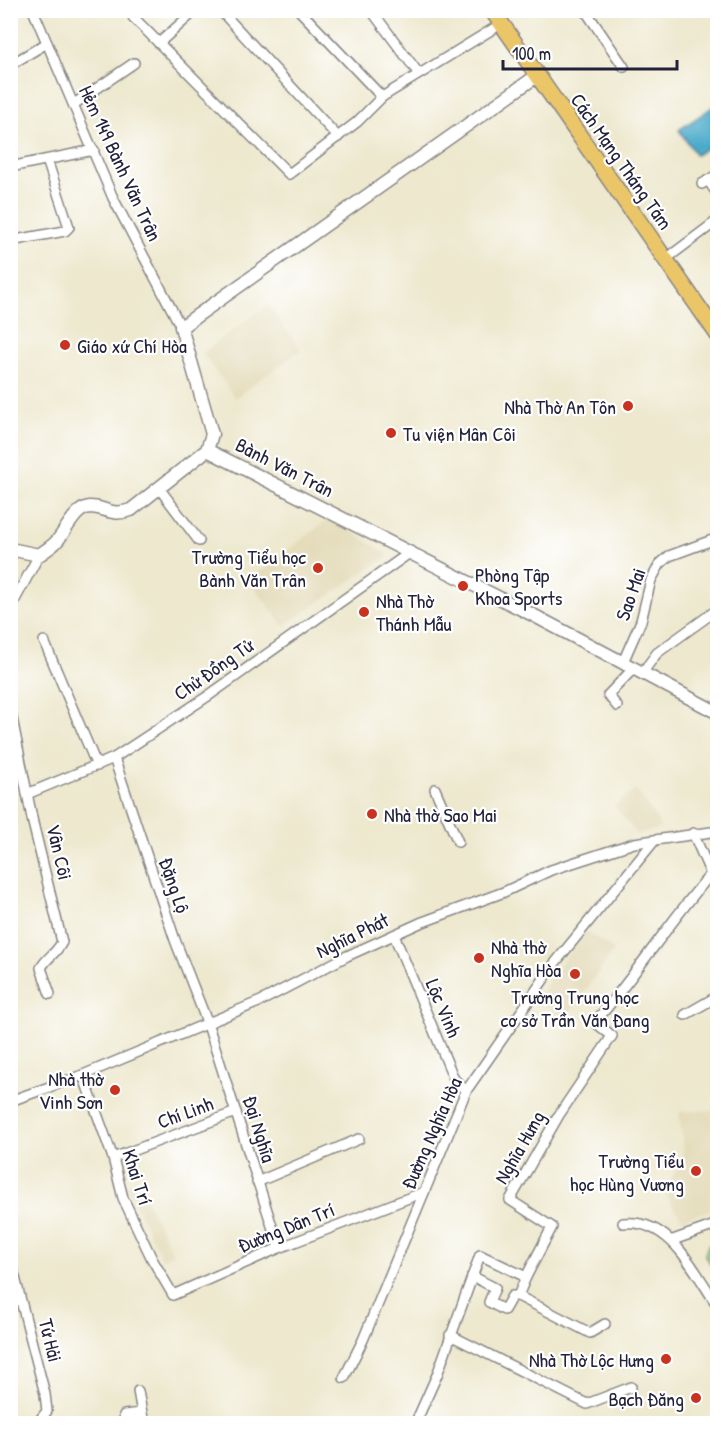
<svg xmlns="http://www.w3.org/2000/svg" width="728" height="1434" font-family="'Patrick Hand',sans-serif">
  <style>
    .built { fill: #e4dbba }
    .green { fill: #a7d988; stroke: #647e62; stroke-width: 1.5 }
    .water { fill: #4babca; stroke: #366682; stroke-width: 1.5 }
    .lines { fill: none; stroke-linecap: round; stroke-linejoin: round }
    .minor-casing { stroke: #888584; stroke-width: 12 }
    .tertiary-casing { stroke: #888584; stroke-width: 15 }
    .primary-casing { stroke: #888584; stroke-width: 18 }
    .minor { stroke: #fff; stroke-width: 9 }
    .tertiary { stroke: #fff; stroke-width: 12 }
    .primary { stroke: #ebc669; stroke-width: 15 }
    .poi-dot { fill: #c8321e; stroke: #fff; stroke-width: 2 }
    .labels { text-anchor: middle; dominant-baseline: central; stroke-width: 4.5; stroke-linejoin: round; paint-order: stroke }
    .street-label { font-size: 20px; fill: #22223b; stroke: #fff }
    .poi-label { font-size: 20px; fill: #22223b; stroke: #fff; text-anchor: start }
  </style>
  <rect width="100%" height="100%" fill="#fff"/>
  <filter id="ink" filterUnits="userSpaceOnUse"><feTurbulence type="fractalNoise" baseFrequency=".0167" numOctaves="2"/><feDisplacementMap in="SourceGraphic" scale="12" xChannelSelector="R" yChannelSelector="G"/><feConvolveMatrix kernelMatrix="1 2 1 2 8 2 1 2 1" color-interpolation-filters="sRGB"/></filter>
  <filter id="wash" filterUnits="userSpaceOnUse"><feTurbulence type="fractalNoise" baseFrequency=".008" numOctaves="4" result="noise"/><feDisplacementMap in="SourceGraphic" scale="24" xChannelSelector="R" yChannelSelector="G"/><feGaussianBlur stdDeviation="1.35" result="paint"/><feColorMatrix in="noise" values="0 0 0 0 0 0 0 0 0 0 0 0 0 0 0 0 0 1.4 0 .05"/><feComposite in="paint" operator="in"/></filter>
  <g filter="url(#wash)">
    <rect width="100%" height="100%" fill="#ede8ce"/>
    <g class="built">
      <path d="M268,305l33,45 -66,48 -33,-45z"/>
      <path d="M330,518l59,37 -105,71 -35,-46z"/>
      <path d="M636,790l22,30 2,9 -23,5 -23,-28z"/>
      <path d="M585,930l29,20 -49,69 -29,-20z"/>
      <path d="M717,1110v98l-35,11 -16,-24 1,-8 17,-32 -5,-43z"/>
      <path d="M136,1181l37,72 -11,6 -36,-73z"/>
    </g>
    <path class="green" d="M717,1241h1l-1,33 -12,-19 4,-11z"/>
    <path class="water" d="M716,105l1,36 -21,14 -17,-25z"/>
  </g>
  <g filter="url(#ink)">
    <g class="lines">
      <defs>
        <g id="minor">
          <path d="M33,10l80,188 68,129"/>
          <path d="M220,10l118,127"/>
          <path d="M299,10l83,87"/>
          <path d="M371,10l48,64"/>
          <path d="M585,10l39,57"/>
          <path d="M133,17l156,157 68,-52 25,-25 119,-73"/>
          <path d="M159,43l37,-33"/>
          <path d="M10,65l37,-22"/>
          <path d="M74,104l60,-41"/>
          <path d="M10,167l84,-17"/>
          <path d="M708,180l10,15"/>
          <path d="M702,184l16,-10"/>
          <path d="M10,241l55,-10 4,-4 -22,-67"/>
          <path d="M666,259l52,-39"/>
          <path d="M159,488l40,53"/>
          <path d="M10,609l29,-54"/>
          <path d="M44,641l53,125"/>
          <path d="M623,662l18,-41 10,-41 9,-16 9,-8 49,-18"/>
          <path d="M642,673l15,-20 61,-44"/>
          <path d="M617,706l-9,-11 25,-26"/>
          <path d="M10,708l23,115 29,119c-6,12 -15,15 -21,26l9,26"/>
          <path d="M114,758l61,182 32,82 72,226"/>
          <path d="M435,789l23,53"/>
          <path d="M27,794l87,-36 94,-62 200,-142"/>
          <path d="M394,935l60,144 12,12"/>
          <path d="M685,1015l33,-19"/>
          <path d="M83,1075l30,83 10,40 29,61 21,36 106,-47 145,-56"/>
          <path d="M10,1101l73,-26 178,-74 86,-45 73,-33 84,-31 47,-22 83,-27 84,-12"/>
          <path d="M113,1158l123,-46"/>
          <path d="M257,1182l102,-43"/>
          <path d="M623,1223c48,-5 71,49 95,83"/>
          <path d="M673,1240l45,-16"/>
          <path d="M10,1258l35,136 2,17 -8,10 -8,3"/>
          <path d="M472,1276l23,12 -6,14 15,8 8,-14h6"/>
          <path d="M526,1277l-8,19 72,37 15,-9"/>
          <path d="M450,1335l137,69 44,-17"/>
          <path d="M344,1378l19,-38 103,-249 89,-128 100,-123"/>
          <path d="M138,1391l6,33"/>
          <path d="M124,1415l18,-2"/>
          <path d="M415,1424l22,-49 43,-120 46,22 26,-50 -42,-27 49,-85 53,-79 -17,-14c41,-47 74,-100 116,-148l-18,-41"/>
        </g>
        <g id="tertiary">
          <path d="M207,450l324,164 187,99"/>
          <path d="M10,549l29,6c5,-4 11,-7 16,-12 10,-9 19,-35 35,-36 16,0 21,10 41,3l76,-60 5,-16 -31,-107 357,-252"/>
        </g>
        <path id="primary" d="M492,10l226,325"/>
      </defs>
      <use href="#minor" class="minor-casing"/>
      <use href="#tertiary" class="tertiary-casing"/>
      <use href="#primary" class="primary-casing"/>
      <use href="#minor" class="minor"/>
      <use href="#tertiary" class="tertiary"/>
      <use href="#primary" class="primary"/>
    </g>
  </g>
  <g class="poi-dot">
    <circle cx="65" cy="345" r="6"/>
    <circle cx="628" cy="406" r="6"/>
    <circle cx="391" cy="433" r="6"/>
    <circle cx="318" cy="568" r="6"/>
    <circle cx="463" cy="586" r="6"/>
    <circle cx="364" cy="612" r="6"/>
    <circle cx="372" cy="814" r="6"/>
    <circle cx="479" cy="958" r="6"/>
    <circle cx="575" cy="974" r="6"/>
    <circle cx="115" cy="1090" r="6"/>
    <circle cx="696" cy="1171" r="6"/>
    <circle cx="666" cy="1359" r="6"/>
    <circle cx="696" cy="1398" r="6"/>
  </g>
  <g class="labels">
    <g class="street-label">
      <text transform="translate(622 161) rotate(55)">Cách Mạng Tháng Tám</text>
      <text transform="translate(121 163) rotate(65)">Hẻm 149 Bành Văn Trân</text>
      <text transform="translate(285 467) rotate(27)">Bành Văn Trân</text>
      <text transform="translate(630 594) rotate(-71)">Sao Mai</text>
      <text transform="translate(213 669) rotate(-35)">Chử Đồng Tử</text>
      <text transform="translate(60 852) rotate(77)">Vân Côi</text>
      <text transform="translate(175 885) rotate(71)">Đặng Lộ</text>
      <text transform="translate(352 935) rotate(-26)">Nghĩa Phát</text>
      <text transform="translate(444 1008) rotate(67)">Lộc Vinh</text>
      <text transform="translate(185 1112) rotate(-20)">Chí Linh</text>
      <text transform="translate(260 1129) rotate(73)">Đại Nghĩa</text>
      <text transform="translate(431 1133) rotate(-66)">Đường Nghĩa Hòa</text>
      <text transform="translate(519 1147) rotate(-60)">Nghĩa Hưng</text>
      <text transform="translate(138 1177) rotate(72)">Khai Trí</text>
      <text transform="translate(286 1227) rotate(-22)">Đường Dân Trí</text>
      <text transform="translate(51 1340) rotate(76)">Tứ Hải</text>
    </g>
    <g class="poi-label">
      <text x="77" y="345">Giáo xứ Chí Hòa</text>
      <text x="616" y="406" text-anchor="end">Nhà Thờ An Tôn</text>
      <text x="403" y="433">Tu viện Mân Côi</text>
      <text x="306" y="556" text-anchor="end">Trường Tiểu học<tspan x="306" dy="23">Bành Văn Trân</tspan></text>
      <text x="475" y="574">Phòng Tập<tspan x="475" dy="23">Khoa Sports</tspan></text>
      <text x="376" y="600">Nhà Thờ<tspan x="376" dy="23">Thánh Mẫu</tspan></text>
      <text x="384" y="814">Nhà thờ Sao Mai</text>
      <text x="491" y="946">Nhà thờ<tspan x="491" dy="23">Nghĩa Hòa</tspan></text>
      <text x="575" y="996" text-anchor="middle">Trường Trung học<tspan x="575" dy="23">cơ sở Trần Văn Đang</tspan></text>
      <text x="103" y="1078" text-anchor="end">Nhà thờ<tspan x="103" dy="23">Vinh Sơn</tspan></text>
      <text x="684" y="1160" text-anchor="end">Trường Tiểu<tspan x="684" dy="23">học Hùng Vương</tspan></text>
      <text x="654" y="1359" text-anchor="end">Nhà Thờ Lộc Hưng</text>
      <text x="684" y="1398" text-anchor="end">Bạch Đăng</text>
    </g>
  </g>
  <rect width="728" height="1434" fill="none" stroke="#fff" stroke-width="36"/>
  <path d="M503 60v9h174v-9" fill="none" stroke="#22223b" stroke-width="3"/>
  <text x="512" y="60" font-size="18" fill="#22223b" stroke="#ffffff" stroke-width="4.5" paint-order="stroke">100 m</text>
</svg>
